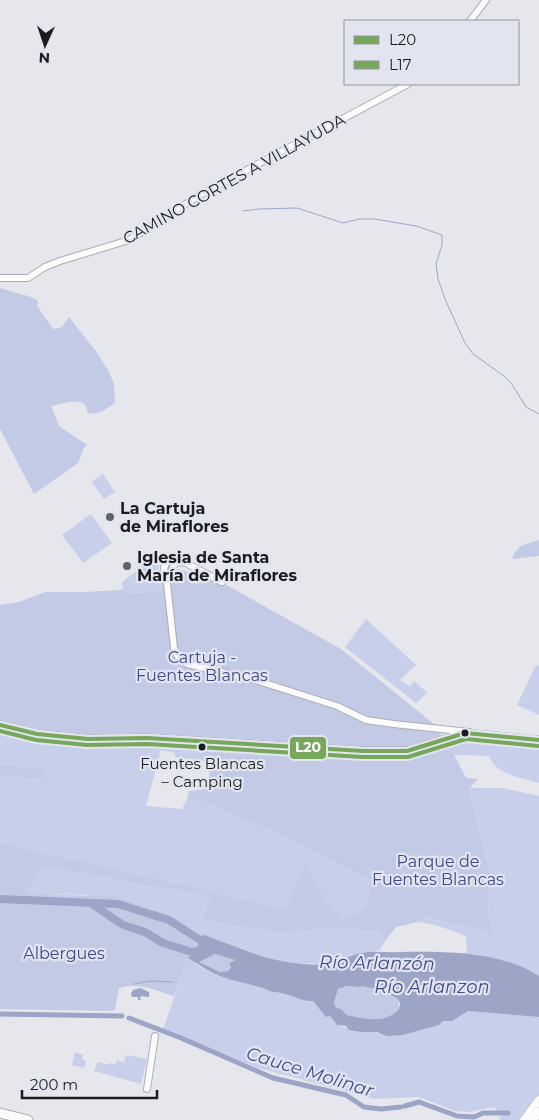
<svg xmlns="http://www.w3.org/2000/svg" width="539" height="1120" font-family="Montserrat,sans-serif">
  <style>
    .green { fill: #c7cfea }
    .forest { fill: #c3cae6 }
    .water { fill: #9ca5c5; fill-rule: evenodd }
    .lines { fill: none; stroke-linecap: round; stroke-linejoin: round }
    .stream { stroke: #9ca5c5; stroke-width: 1 }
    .canal { stroke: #9ca5c5; stroke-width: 5 }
    .river { stroke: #9ca5c5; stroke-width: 8 }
    .minor-casing { stroke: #acadb1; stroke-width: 8 }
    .major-casing { stroke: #acadb1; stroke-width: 9 }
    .highway-casing { stroke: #acadb1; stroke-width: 11 }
    .minor { stroke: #fbfbfc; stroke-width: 6 }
    .major { stroke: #fbfbfc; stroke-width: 8 }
    .highway { stroke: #fbfbfc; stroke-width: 9 }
    .bus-1-casing { stroke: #e2e5f0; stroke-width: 8 }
    .bus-2-casing { stroke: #e2e5f0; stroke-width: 8 }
    .bus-1 { stroke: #77a75a; stroke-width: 4 }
    .bus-2 { stroke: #77a75a; stroke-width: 4 }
    .poi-dot { fill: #616367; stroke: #e2e5f0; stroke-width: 2 }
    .bus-dot { fill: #1a1c1f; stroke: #e2e5f0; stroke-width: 2 }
    .labels { text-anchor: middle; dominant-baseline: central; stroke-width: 4.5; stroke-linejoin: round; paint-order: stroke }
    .bus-label { font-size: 15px; fill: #1a1c1f; stroke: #e2e5f0 }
    .street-label { font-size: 16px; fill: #1a1c1f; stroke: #e2e5f0 }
    .poi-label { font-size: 16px; font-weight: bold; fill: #1a1c1f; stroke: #e2e5f0; text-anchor: start }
    .park-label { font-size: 16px; fill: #3f4b85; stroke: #e2e5f0 }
    .water-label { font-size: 18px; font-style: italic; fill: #404d87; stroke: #e2e5f0 }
    .line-badge { stroke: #e2e5f0; stroke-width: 2 }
    .badge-label { font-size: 14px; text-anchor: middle; font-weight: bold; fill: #fff }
  </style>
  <rect width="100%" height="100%" fill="#e6e7ec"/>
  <g class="green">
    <path d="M103,474l12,18 -11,7 -12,-17z"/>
    <path d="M91,514l21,29 -29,20 -21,-28z"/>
    <path d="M155,558l3,4 1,7 9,21 -45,4 -1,-12z"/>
    <path d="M366,619l50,46 -16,15 9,6 6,-5 12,12 -11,10 -71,-56z"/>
    <path d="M536,665l3,1v49l-22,-10z"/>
    <path d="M0,735l61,11 92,-1 53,5 -2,11 -29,-4v-4l-14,-3 -15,56 36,3 5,-10 19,3 99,44 67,33c-5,26 -5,32 -31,41l-16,-21 -40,10 -74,-17 -2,11 74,30 43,-5 52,3 8,9 -6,10 -3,1 -16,2 -30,11 -37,-1 -23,-3 -52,-20 -19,-4 -24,-18 -91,-23 -44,-1 -16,-3 19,-25 146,27 15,-2 -205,-48v-67l43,3 1,-10 -44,-4z"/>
    <path d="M482,736l57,6v41c-17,-5 -43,-8 -50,-27l-34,-1 -7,-10 27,-5z"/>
    <path d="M469,788h34l36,8v180c-23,-15 -50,-19 -77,-22l5,-2 -1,-16c-16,-6 -32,-13 -49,-14l7,-5 69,16 -5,-19 2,-39z"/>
    <path d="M188,958c7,4 13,10 20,13 21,10 44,10 64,21 14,-1 28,10 42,9l12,16 4,-2c7,17 33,15 48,18 9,1 17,3 26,1 13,-2 25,-6 37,-11l2,-2 9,-1 16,-9 71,6v79l-18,24h-22l2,-4 -6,-9 -27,5 -13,-1 -36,-14 -44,2 -120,-32 -92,-38z"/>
    <path d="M75,1052l8,3 -1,4 4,2 -2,7 -12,-3z"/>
    <path d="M126,1055l21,4 -6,25 -47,-13 4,-9 10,3 2,-2 6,1 1,-4 7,3z"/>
  </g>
  <g class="forest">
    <path d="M0,288l31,9 7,4 -1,5 16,23 9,-2 7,-10 29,37 11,18 5,12 1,19c-8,5 -18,13 -27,10 -1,-2 -1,-5 -3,-8 -6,-8 -26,0 -34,1l8,20 28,19 -3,3 -6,15 -44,31 -34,-65z"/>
    <path d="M539,540v16l-27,3c6,-15 12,-14 27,-19z"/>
    <path d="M175,568l46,14 120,67 93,75 20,30 12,24 12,1 -9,10 21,86 -2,39 5,19 -69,-16 -7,5 -21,5 -10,13 -8,-9 -52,-3 -43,5 -78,-14 6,-27 74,17 20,-43 20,33 16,21c26,-9 26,-16 31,-40l-67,-34 -99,-44 -19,-3 2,-8 18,-2 3,-20 -6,-8 1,-11 -52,-5 -92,1 -61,-11v-130l19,-3 26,-10h39l39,-2 1,4 46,-4 1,-10z"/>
    <path d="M0,765l45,4 -2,10 -43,-3z"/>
    <path d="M0,843l208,48 -18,2 -146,-27 -18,25 15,3 74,3 61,21 24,18 1,5 -13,17 -14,38c-18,-6 -35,-14 -55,-8l-4,22 -5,1 -110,-2z"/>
    <path d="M215,954l20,6 -6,3 2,3 -3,5 -8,1 -21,-10z"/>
    <path d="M347,986l13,1 2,-1 24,5 1,2 11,6 1,10c-13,15 -34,10 -52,6l-6,-6h-5l-2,-6 4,-14z"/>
  </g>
  <g class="water">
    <path d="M204,935c30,10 59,25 90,28 11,1 27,3 38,0 10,-2 19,-8 29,-10 13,-3 25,0 38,-1 44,-1 102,-1 140,24v41l-71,-6 -16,10h-9l-4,4 -36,10 -16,1 -10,-4h-16l-12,-2 -3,-4 -9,-1 -7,-9 -4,1 -13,-16c-13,1 -27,-10 -41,-9 -16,-8 -33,-9 -49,-15 -13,-4 -23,-12 -35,-19l13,-17 -1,-5zM215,954l20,6 -6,3 2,4 -3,4 -8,1 -21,-10zM347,986l13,1 2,-1 24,5 1,2 11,6 2,5 -1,5c-13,15 -34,10 -52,6l-6,-6 -5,-1 -2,-5 4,-14z"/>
    <path d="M140,988l9,4v5l-8,-1 -1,2 1,2h-3v-3h-6l-1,-4 2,-3z"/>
  </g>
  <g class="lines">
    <g class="stream">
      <path d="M243,211l16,-2 38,-1 46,15 16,-4h16l41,7 26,9v10l-6,19 2,15 7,20 20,44 8,11 31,22 7,7 15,24 13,7"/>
      <path d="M134,984l16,-3 23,1"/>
    </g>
    <g class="canal">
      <path d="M0,1014l122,2"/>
      <path d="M129,1018l52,20 92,40 73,17 18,12 17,2 20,-2"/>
      <path d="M405,1106l14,-4 38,14 17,1 9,-4h25"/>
    </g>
    <g class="river">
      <path d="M0,899l118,5 51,16 39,25"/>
      <path d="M92,904l31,21 22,7 18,11 29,9 9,-1"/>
    </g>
    <defs>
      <g id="minor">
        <path d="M470,21l16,-21"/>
        <path d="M0,278h28l17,-11 15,-6 69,-21 71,-45 208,-111"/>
        <path d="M174,563l10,-1 38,20"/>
        <path d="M167,583l7,-18 -1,-4 -2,-1 -4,2 -3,6 3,15 7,65 4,9 9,7 65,15 41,13 44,14 29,14 28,4 75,8"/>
        <path d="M147,1089l8,-53"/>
      </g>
      <g id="major">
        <path d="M0,725l37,9 51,5 59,-1 216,13h44l58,-18 74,7"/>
        <path d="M524,1120l15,-20"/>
        <path d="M533,1120l6,-8"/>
      </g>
      <path id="highway" d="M0,1113l28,7"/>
    </defs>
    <use href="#minor" class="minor-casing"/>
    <use href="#major" class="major-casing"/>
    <use href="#highway" class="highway-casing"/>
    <use href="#minor" class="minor"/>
    <use href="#major" class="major"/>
    <use href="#highway" class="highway"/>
    <defs>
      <path id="bus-1" d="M0,725l37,9 51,5 59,-1 216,13h44l58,-18 74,7"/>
      <path id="bus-2" d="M0,731l36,9 51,5 60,-1 216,13h45l58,-18 72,7"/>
    </defs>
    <use href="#bus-1" class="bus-1-casing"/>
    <use href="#bus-2" class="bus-2-casing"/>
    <use href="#bus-1" class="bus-1"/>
    <use href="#bus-2" class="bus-2"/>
  </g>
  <g class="poi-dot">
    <circle cx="110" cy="517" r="5"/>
    <circle cx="127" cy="566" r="5"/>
  </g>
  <g class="bus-dot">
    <circle cx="465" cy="733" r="4.5"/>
    <circle cx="202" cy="747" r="4.5"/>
  </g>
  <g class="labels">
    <g class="bus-label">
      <text x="202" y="763">Fuentes Blancas<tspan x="202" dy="18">– Camping</tspan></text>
    </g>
    <g class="street-label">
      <text transform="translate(234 179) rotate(-29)">CAMINO CORTES A VILLAYUDA</text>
    </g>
    <g class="poi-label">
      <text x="120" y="508">La Cartuja<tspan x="120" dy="18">de Miraflores</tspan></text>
      <text x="137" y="557">Iglesia de Santa<tspan x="137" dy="18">María de Miraflores</tspan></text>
    </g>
    <g class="park-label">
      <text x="202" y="657">Cartuja -<tspan x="202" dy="18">Fuentes Blancas</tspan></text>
      <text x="438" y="861">Parque de<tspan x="438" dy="18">Fuentes Blancas</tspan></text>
      <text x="64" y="953">Albergues</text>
    </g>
    <g class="water-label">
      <text transform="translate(377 963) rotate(1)">Río Arlanzón</text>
      <text x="432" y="987">Río Arlanzon</text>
      <text transform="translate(310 1072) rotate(17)">Cauce Molinar</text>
    </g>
  </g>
  <rect class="line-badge" x="289" y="736" width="38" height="24" rx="5" fill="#77a75a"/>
  <g class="badge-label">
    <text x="308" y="752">L20</text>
  </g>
  <rect x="344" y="20" width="175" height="65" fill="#e2e5f0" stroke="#92959c"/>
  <rect x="354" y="36" width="25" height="8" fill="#77a75a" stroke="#92959c"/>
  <text x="389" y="45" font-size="15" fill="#1a1c1f">L20</text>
  <rect x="354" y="61" width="25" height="8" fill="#77a75a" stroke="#92959c"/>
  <text x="389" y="70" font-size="15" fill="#1a1c1f">L17</text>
  <g transform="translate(45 45) rotate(183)" stroke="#e2e5f0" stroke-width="4" paint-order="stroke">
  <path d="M0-4L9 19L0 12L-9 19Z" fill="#1a1c1f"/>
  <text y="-8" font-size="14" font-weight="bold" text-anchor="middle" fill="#1a1c1f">N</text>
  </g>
  <path d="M22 1090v8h135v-8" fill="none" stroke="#1a1c1f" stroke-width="2.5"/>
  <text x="30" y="1090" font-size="15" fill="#1a1c1f" stroke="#e2e5f0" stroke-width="4" paint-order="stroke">200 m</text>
</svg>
